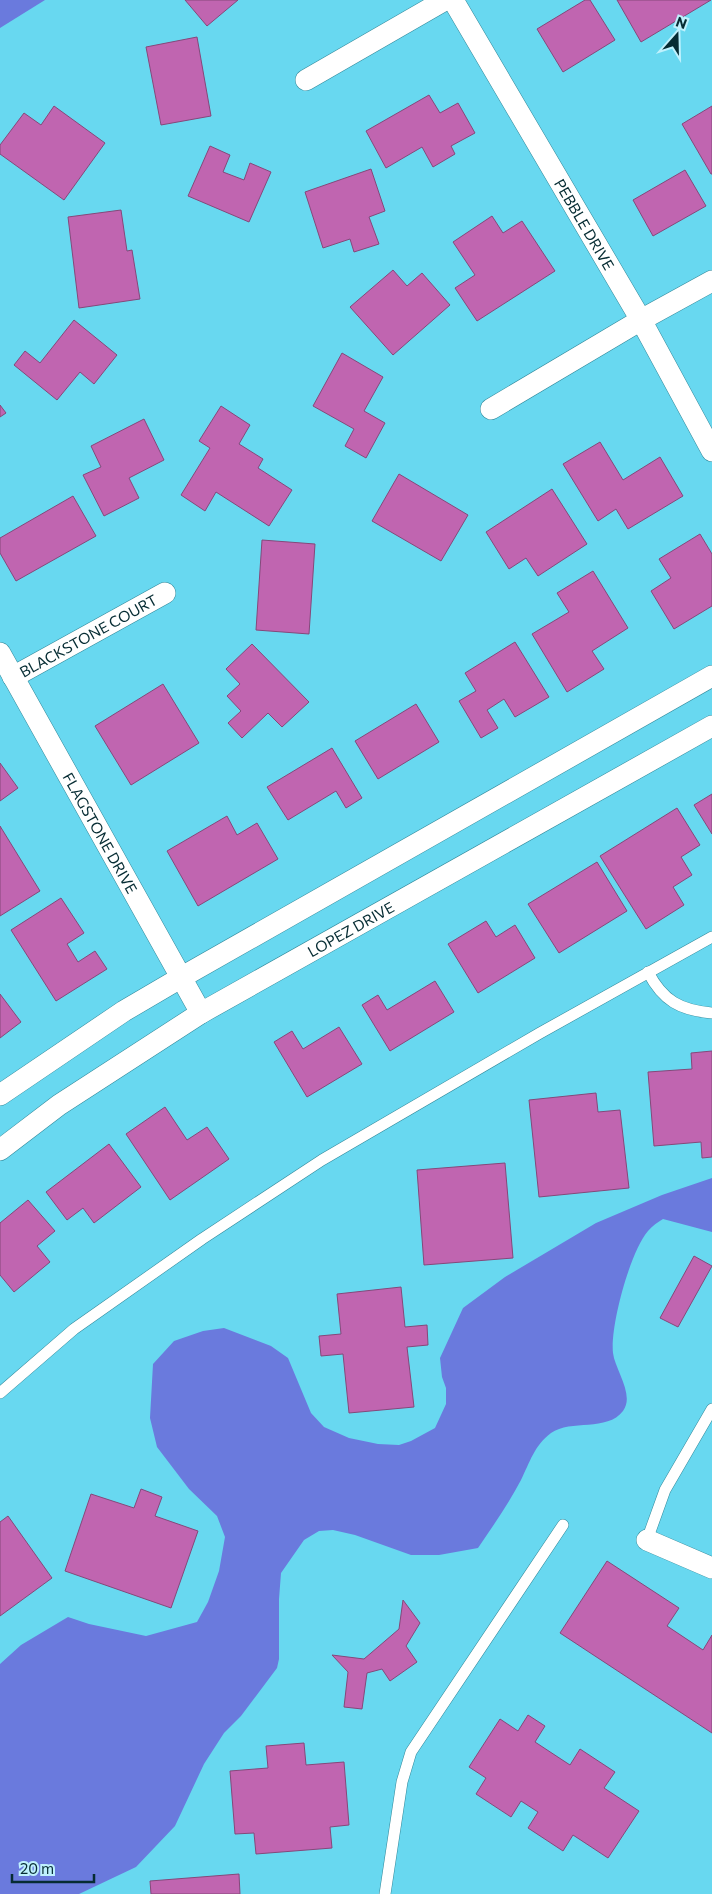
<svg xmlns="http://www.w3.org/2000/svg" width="712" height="1894" font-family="Commissioner,sans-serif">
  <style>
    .water { fill: #6a7add }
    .building { fill: #c065b0; stroke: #85487a }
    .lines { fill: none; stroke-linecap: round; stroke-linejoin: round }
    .lane-casing { stroke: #32899b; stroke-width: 12 }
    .street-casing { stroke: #32899b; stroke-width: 22 }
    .lane { stroke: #fff; stroke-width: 11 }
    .street { stroke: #fff; stroke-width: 21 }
    .labels { text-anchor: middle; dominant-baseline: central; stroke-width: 4; stroke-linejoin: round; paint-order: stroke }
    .street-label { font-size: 15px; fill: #062c33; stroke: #bff1fd }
  </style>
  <rect width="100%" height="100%" fill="#68d8f0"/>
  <g class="water">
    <path d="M0,0h45l-45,28z"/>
    <path d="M712,1178v54l-49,-13c-5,3 -11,7 -15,12 -18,21 -38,95 -35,122 2,17 22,42 10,58 -16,21 -52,8 -72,22 -17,13 -21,29 -30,47 -12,23 -28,46 -43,68l-39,7h-28l-56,-20 -22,-5 -14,1 -15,9 -23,33 -2,26v60l-2,9 -36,48 -17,17 -20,31 -29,62 -39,41 -57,27h-79v-230l21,-19 47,-28 21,7 57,12 51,-14 11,-20 11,-31 6,-34 -8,-21 -28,-27 -32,-42 -7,-29 3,-54 21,-23 29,-10 21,-3 47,18 17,12 23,55 13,14 25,11 29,6 21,1 12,-4 24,-13 11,-24v-16l-4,-11 -2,-19 23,-50 42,-31 91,-54 66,-28z"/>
  </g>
  <g class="building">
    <path d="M185,0h53l-31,26z"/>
    <path d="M585,0h5l25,40 -52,32 -26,-43z"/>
    <path d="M617,0h94l-70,42z"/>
    <path d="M197,37l14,79 -50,9 -15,-78z"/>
    <path d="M429,95l11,18 18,-10 17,30 -24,13 4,8 -22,13 -11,-20 -36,21 -20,-37z"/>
    <path d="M54,106l51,37 -41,57 -64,-46v-9l24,-32 17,12z"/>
    <path d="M712,106v68h-1l-29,-50z"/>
    <path d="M210,146l20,9 -7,17 21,8 6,-17 21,9 -22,50 -61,-26z"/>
    <path d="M371,169l14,42 -16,6 10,27 -25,8 -4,-13 -27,9 -18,-56z"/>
    <path d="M685,170l21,36 -53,30 -20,-36z"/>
    <path d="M121,210l6,41 5,-1 8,49 -61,9 -11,-91z"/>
    <path d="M492,216l11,17 19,-12 33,50 -78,50 -22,-33 20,-13 -22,-33z"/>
    <path d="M393,270l14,16 15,-13 28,32 -57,50 -43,-48z"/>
    <path d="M74,320l43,35 -23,29 -14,-12 -23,28 -43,-35 11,-14 15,12z"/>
    <path d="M342,353l41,24 -19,34 21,12 -19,35 -21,-12 9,-17 -41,-23z"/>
    <path d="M0,405l6,8 -6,4z"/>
    <path d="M221,406l29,19 -11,19 24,15 -5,9 34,22 -23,36 -53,-34 -11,19 -24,-16 29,-47 -11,-7z"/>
    <path d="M144,419l20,41 -35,18 10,20 -35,18 -21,-41 18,-8 -10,-21z"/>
    <path d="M600,442l23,38 37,-23 23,39 -55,33 -12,-20 -18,12 -35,-57z"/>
    <path d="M399,474l69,41 -27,46 -69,-40z"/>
    <path d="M552,489l35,55 -49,32 -12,-18 -17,11 -23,-37z"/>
    <path d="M73,496l23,40 -80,45 -16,-28v-15z"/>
    <path d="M700,534l12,20v52l-38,23 -23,-38 20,-13 -12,-19z"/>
    <path d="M262,540l53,4 -6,90 -53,-4z"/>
    <path d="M593,571l35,57 -36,23 12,18 -37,23 -35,-58 37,-22 -12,-19z"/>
    <path d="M515,642l34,55 -34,20 -11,-18 -17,11 11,18 -17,10 -22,-37 17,-10 -11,-18z"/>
    <path d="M252,644l57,58 -27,25 -14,-14 -26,25 -14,-15 13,-12 -14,-15 13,-12 -14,-15z"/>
    <path d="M163,684l36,59 -68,42 -36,-59z"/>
    <path d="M416,704l23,38 -61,37 -23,-38z"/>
    <path d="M332,748l30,50 -16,10 -10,-17 -48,29 -21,-33z"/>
    <path d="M0,763l18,25 -18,13z"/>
    <path d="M712,794v40l-18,-29z"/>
    <path d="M677,808l23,37 -19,12 11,18 -19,12 11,18 -38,24 -46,-73z"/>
    <path d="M227,816l10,19 20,-12 21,36 -80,47 -31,-55z"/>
    <path d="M0,826l40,65 -40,25z"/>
    <path d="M597,862l30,49 -68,42 -31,-49z"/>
    <path d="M61,898l23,35 -17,11 11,18 17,-11 12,18 -51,32 -45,-71z"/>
    <path d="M486,921l10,16 19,-12 20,33 -57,35 -30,-49z"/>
    <path d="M435,981l19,31 -64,39 -28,-46 16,-10 9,15z"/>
    <path d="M0,994l21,28 -21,16z"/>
    <path d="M339,1027l23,37 -55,33 -33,-55 18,-11 11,18z"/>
    <path d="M712,1051v106l-10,1 -1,-16 -47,4 -6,-74 44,-3 -1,-16z"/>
    <path d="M596,1093l2,19 22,-2 9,78 -90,9 -10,-97z"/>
    <path d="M165,1107l22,33 20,-13 22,32 -59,41 -44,-66z"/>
    <path d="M109,1144l32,43 -47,36 -11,-15 -16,12 -21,-28z"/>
    <path d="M505,1163l8,95 -89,7 -7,-95z"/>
    <path d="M28,1200l27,31 -18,15 13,16 -36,30 -14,-17v-52z"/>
    <path d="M694,1256l18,10 -34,61 -18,-9z"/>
    <path d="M401,1287l4,40 22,-2 1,20 -21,2 7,60 -65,6 -6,-59 -22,2 -2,-20 22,-2 -4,-40z"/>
    <path d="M141,1489l21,8 -7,19 43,15 -27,77 -106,-37 26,-77 43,14z"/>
    <path d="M8,1516l44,62 -52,38v-94z"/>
    <path d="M607,1561l72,47 -12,18 36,24 9,-15v98l-152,-100z"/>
    <path d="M403,1600l17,23 -14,23 11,16 -27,19 -8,-12 -15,4 -5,36 -18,-2 4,-35 -16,-17 32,4 35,-30z"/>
    <path d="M528,1715l17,11 -10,16 35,23 10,-16 35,23 -11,16 35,23 -31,47 -35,-23 -10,16 -35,-23 10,-16 -17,-11 -10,16 -35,-23 10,-16 -17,-11 31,-48 18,12z"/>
    <path d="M304,1743l2,22 38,-3 5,63 -19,2 2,21 -76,6 -2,-21 -19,1 -5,-63 38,-3 -2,-22z"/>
    <path d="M239,1874l1,20h-89l-1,-13z"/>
  </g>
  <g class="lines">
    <defs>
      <g id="lane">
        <path d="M648,972c15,29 32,38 64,41"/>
        <path d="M0,1393l74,-64 128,-90 120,-79 218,-127 172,-96"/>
        <path d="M647,1540l18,-50 47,-81"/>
        <path d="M385,1894l17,-112 9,-30 152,-227"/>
      </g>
      <g id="street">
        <path id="s1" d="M453,0l188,320 71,131"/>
        <path d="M306,80l139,-80"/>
        <path d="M491,409l150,-89 71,-39"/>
        <path id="s2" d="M0,653l201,360"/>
        <path id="s3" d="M13,677l152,-84"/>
        <path d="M0,1095l124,-84 58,-34 530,-301"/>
        <path id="s4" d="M0,1150l59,-45 142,-92 511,-287"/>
        <path d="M647,1540l65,28"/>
      </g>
    </defs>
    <use href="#lane" class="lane-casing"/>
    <use href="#street" class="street-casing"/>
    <use href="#lane" class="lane"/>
    <use href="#street" class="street"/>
  </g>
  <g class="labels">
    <g class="street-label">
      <text stroke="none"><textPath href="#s1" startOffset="260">PEBBLE DRIVE</textPath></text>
      <text stroke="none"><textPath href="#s3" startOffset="86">BLACKSTONE COURT</textPath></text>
      <text stroke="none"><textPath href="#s2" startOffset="206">FLAGSTONE DRIVE</textPath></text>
      <text stroke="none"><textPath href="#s4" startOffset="415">LOPEZ DRIVE</textPath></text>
    </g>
  </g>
  <g transform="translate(677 35) rotate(20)" stroke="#bff1fd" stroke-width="4" paint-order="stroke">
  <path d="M0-4L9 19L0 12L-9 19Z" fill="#062c33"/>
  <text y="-8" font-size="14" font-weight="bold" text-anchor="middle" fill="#062c33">N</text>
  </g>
  <path d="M12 1874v8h82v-8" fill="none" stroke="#062c33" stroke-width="2.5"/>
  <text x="20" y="1874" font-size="15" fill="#062c33" stroke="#bff1fd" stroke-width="4" paint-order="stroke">20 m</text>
</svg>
